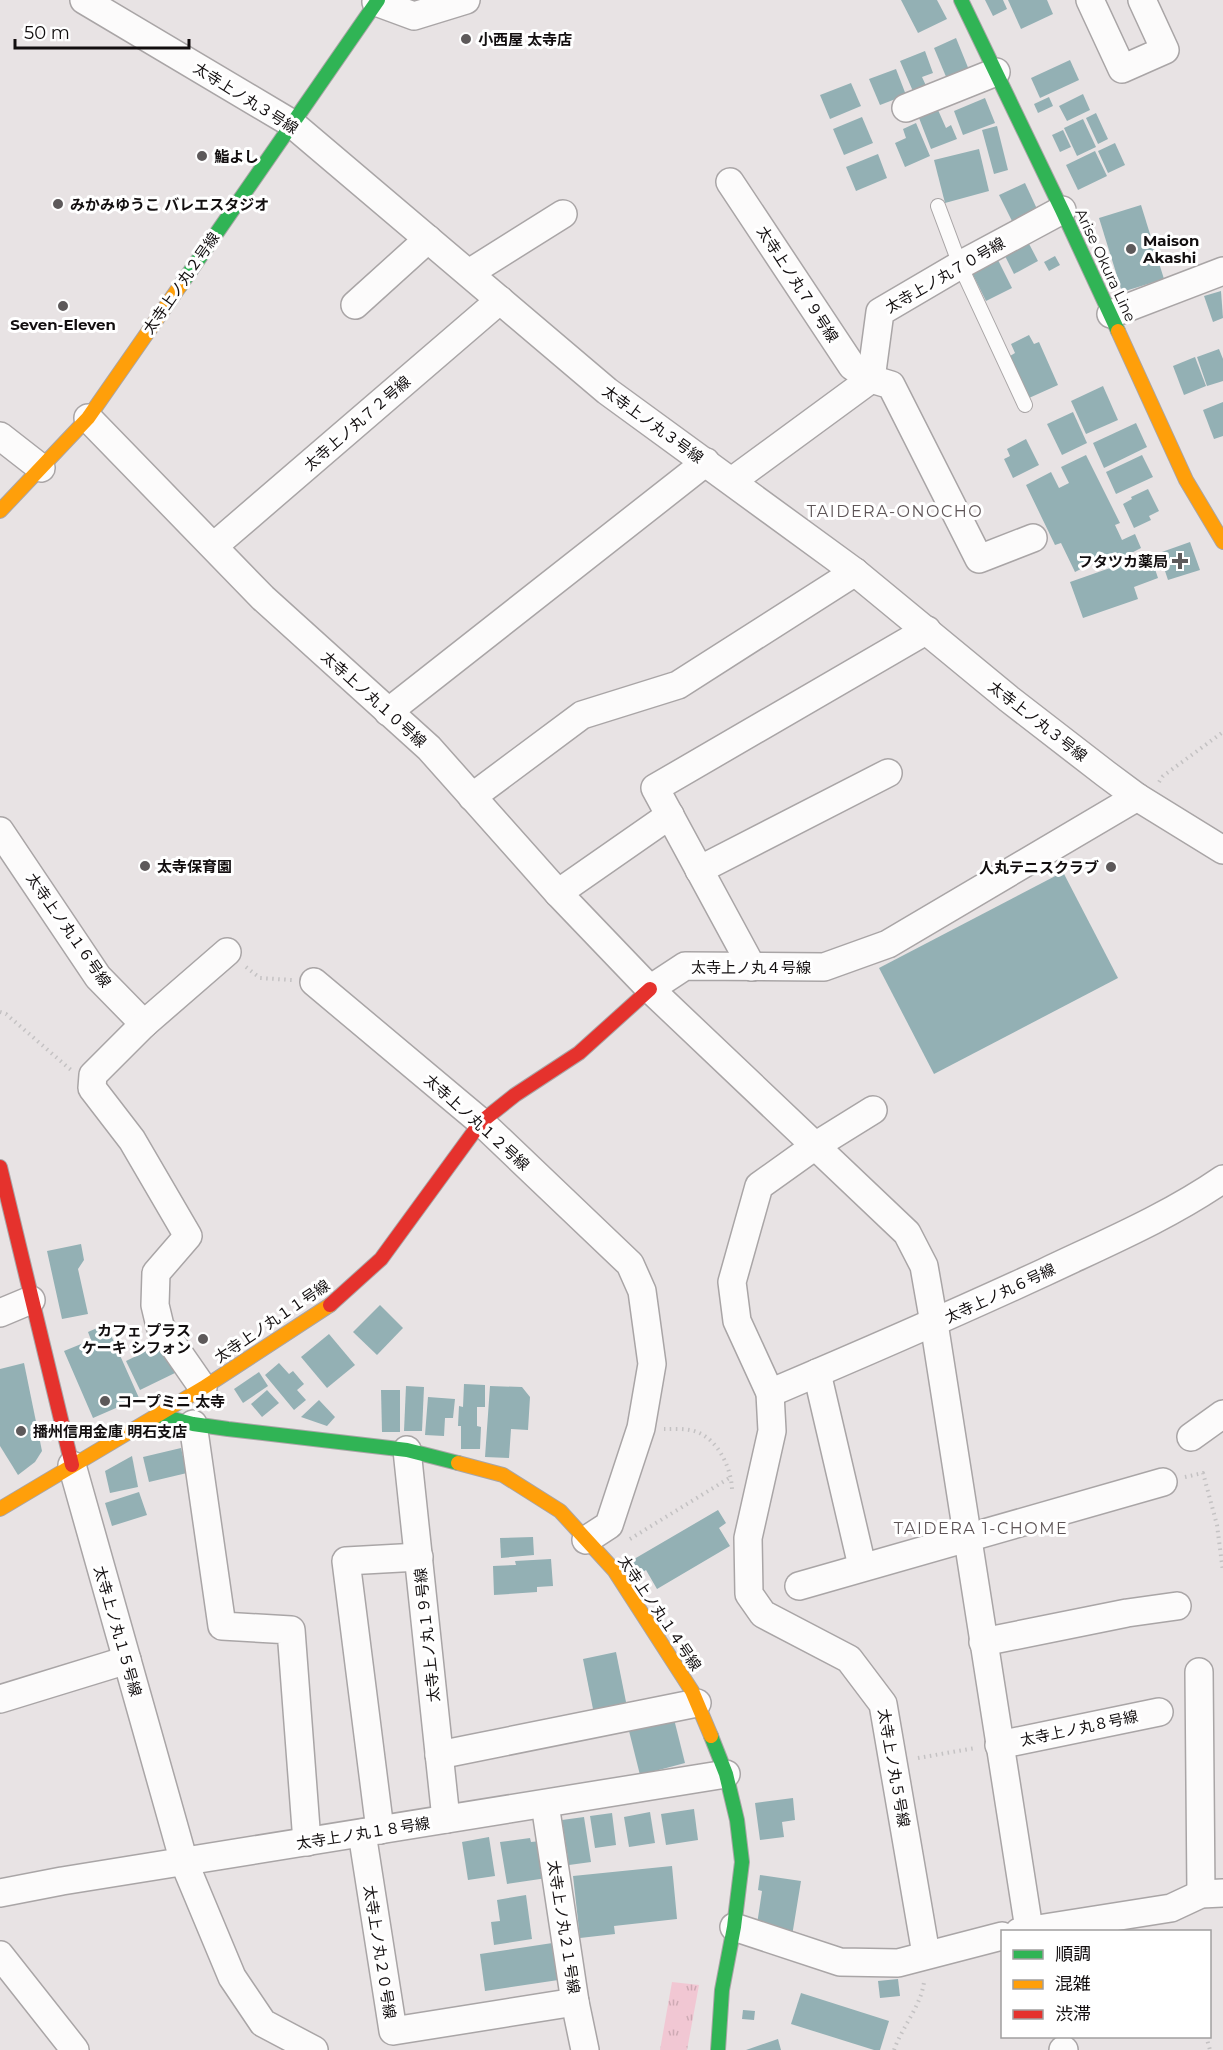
<svg xmlns="http://www.w3.org/2000/svg" width="1223" height="2050" font-family="Montserrat,'Noto Sans JP',sans-serif">
  <style>
    .grass { fill: url(#grass-tufts) }
    .building { fill: #93b0b4 }
    .lines { fill: none; stroke-linecap: round; stroke-linejoin: round }
    .lane-casing { stroke: #a9a5a6; stroke-width: 16 }
    .street-casing { stroke: #a9a5a6; stroke-width: 30 }
    .fast-casing { stroke: #a9a5a6; stroke-width: 16 }
    .slow-casing { stroke: #a9a5a6; stroke-width: 16 }
    .jam-casing { stroke: #a9a5a6; stroke-width: 16 }
    .path { stroke: #c4c2c3; stroke-width: 4; stroke-dasharray: 1.5 4.5; stroke-linecap: butt }
    .lane { stroke: #fcfbfb; stroke-width: 14 }
    .street { stroke: #fcfbfb; stroke-width: 27 }
    .fast { stroke: #30b455; stroke-width: 14 }
    .slow { stroke: #ff9f0a; stroke-width: 14 }
    .jam { stroke: #e5322d; stroke-width: 14 }
    .poi-dot { fill: #5d595a; stroke: #fff; stroke-width: 2 }
    .labels { text-anchor: middle; dominant-baseline: central; stroke-width: 6; stroke-linejoin: round; paint-order: stroke }
    .poi-label { font-size: 15px; font-weight: bold; fill: #120e0f; stroke: #fff; text-anchor: start }
    .street-label { font-size: 15px; fill: #120e0f; stroke: #fff }
    .neighbourhood-label { font-size: 16px; letter-spacing: 1.5px; fill: #5e5557; stroke: #fff }
  </style>
  <defs>
    <pattern id="grass-tufts" width="24" height="20" patternUnits="userSpaceOnUse" patternTransform="scale(1.5)"><rect width="24" height="20" fill="#f1c7d3"/><path d="M3 7l-1-3M5 7V3M7 7l1-3M15 17l-1-3M17 17v-4M19 17l1-3" fill="none" stroke="#ceaab4"/></pattern>
  </defs>
  <rect width="100%" height="100%" fill="#e8e3e4"/>
  <path class="grass" d="M672,1982l27,3 -12,65h-27z"/>
  <g class="building">
    <path d="M901,0h36l10,19 -29,14z"/>
    <path d="M985,0h18l4,9 -14,7z"/>
    <path d="M1008,0h39l6,14 -32,15z"/>
    <path d="M956,38l13,32 -22,9 -13,-31z"/>
    <path d="M925,51l8,22 -11,4 6,13 -13,6 -15,-35z"/>
    <path d="M1070,60l9,20 -39,18 -9,-20z"/>
    <path d="M896,69l10,26 -26,10 -11,-26z"/>
    <path d="M851,83l10,23 -31,13 -10,-24z"/>
    <path d="M1083,94l7,16 -23,11 -8,-15z"/>
    <path d="M1049,97l4,9 -15,7 -4,-9z"/>
    <path d="M985,98l10,25 -32,12 -9,-24z"/>
    <path d="M938,110l8,18 5,-3 6,14 -26,10 -12,-31z"/>
    <path d="M1096,113l12,26 -10,5 -12,-26z"/>
    <path d="M862,117l11,26 -29,12 -11,-26z"/>
    <path d="M1083,119l13,28 -19,9 -13,-28z"/>
    <path d="M916,123l14,33 -25,11 -10,-24 11,-5 -3,-9z"/>
    <path d="M997,126l11,44 -14,4 -12,-44z"/>
    <path d="M1063,130l8,17 -11,5 -8,-17z"/>
    <path d="M1115,143l10,22 -17,8 -10,-22z"/>
    <path d="M979,149l10,42 -44,12 -11,-43z"/>
    <path d="M1095,151l12,25 -29,14 -12,-25z"/>
    <path d="M878,154l9,24 -31,13 -10,-24z"/>
    <path d="M1025,183l12,26 -25,12 -13,-26z"/>
    <path d="M1141,205l23,74 -42,13 -23,-74z"/>
    <path d="M1026,238l12,23 -24,13 -12,-24z"/>
    <path d="M1055,256l5,9 -11,6 -5,-9z"/>
    <path d="M997,258l15,30 -26,13 -15,-30z"/>
    <path d="M1221,291l2,27 -10,4 -9,-26z"/>
    <path d="M1029,335l5,9 5,-2 19,43 -29,13 -19,-42 5,-3 -4,-9z"/>
    <path d="M1219,349l4,10v22l-16,5 -10,-29z"/>
    <path d="M1195,357l11,29 -22,9 -11,-29z"/>
    <path d="M1103,386l15,34 -32,14 -15,-33z"/>
    <path d="M1223,402v34l-9,3 -11,-29z"/>
    <path d="M1073,412l14,31 -25,12 -15,-31z"/>
    <path d="M1136,423l11,24 -43,21 -11,-25z"/>
    <path d="M1026,439l13,26 -26,13 -9,-19 6,-3 -3,-7z"/>
    <path d="M1086,455l34,68 -5,2 7,15 13,-6 6,14 -29,15 -4,-8 -33,17 -14,-29 -6,2 -29,-60 25,-13 8,16 10,-5 -8,-16z"/>
    <path d="M1142,455l11,22 -37,17 -10,-22z"/>
    <path d="M1148,489l11,22 -10,5 2,4 -17,8 -11,-24 9,-5 -1,-2z"/>
    <path d="M1190,542l10,28 -32,10 -9,-27z"/>
    <path d="M1150,554l8,24 -24,9 4,12 -55,19 -13,-36z"/>
    <path d="M1063,872l55,106 -184,96 -55,-106z"/>
    <path d="M81,1244l3,16 -6,9 10,45 -26,5 -15,-68z"/>
    <path d="M380,1305l23,23 -26,27 -24,-23z"/>
    <path d="M106,1324l33,74 -46,20 -29,-67 27,-11 -3,-8z"/>
    <path d="M329,1334l26,31 -28,23 -26,-31z"/>
    <path d="M163,1343l14,29 -37,18 -14,-29z"/>
    <path d="M24,1363l18,88 -7,11 -17,13 -18,-29v-77z"/>
    <path d="M279,1363l10,11 4,-3 11,13 -7,6 9,10 -12,10 -29,-35z"/>
    <path d="M259,1372l9,14 -25,17 -9,-14z"/>
    <path d="M464,1384l21,1v22h-8v19l4,1 -1,22h-19v-23h-3l1,-20 4,1z"/>
    <path d="M406,1386l18,1 -2,44h-18z"/>
    <path d="M490,1386l32,1 8,10 -2,33 -17,-1 -2,29 -24,-1z"/>
    <path d="M267,1390l12,13 -17,14 -11,-13z"/>
    <path d="M381,1390h19v42h-18z"/>
    <path d="M428,1397l27,2 -2,19h-8l-1,18 -19,-1z"/>
    <path d="M319,1400l16,17 -8,9 -26,-9z"/>
    <path d="M181,1448l6,25 -38,9 -6,-25z"/>
    <path d="M132,1456l6,31 -28,6 -5,-22z"/>
    <path d="M139,1492l8,23 -35,11 -7,-23z"/>
    <path d="M718,1510l8,13 -7,5 11,18 -73,43 -11,-19 -9,6 -8,-14z"/>
    <path d="M533,1537l1,18 -33,3 -1,-20z"/>
    <path d="M551,1559l2,27 -16,1v5l-43,3 -1,-29 23,-1 -1,-4z"/>
    <path d="M616,1652l11,55 -33,7 -11,-55z"/>
    <path d="M674,1719l11,44 -45,12 -11,-44z"/>
    <path d="M793,1798l2,22 -13,2 2,15 -24,3 -5,-37z"/>
    <path d="M694,1809l4,31 -32,5 -5,-31z"/>
    <path d="M650,1812l5,31 -26,4 -5,-30z"/>
    <path d="M612,1813l4,32 -21,3 -5,-32z"/>
    <path d="M584,1817l7,45 -22,3 -7,-45z"/>
    <path d="M489,1837l6,39 -27,4 -6,-38z"/>
    <path d="M530,1838l1,4 10,-1 6,37 -40,6 -7,-42z"/>
    <path d="M672,1866l5,53 -63,7 1,8 -35,4 -7,-62z"/>
    <path d="M760,1875l41,6 -9,55 -36,-5 6,-40 -4,-1z"/>
    <path d="M526,1895l6,44 -38,6 -3,-23 9,-1 -3,-21z"/>
    <path d="M559,1942l6,37 -80,12 -5,-37z"/>
    <path d="M898,1979l2,17 -20,2 -2,-17z"/>
    <path d="M801,1993l88,28 -9,29h-6l-83,-26z"/>
    <path d="M743,2010l12,1 -1,9 -12,-1z"/>
    <path d="M778,2039l3,11h-35z"/>
  </g>
  <g class="lines">
    <defs>
      <path id="lane" d="M938,206l22,59 65,140"/>
      <g id="street">
        <path d="M84,0l207,123 316,268 248,181 154,127 97,75 31,23 86,53"/>
        <path d="M1090,0l32,69 43,-19 -23,-50"/>
        <path d="M376,2l38,14 52,-16"/>
        <path d="M906,108l90,-36"/>
        <path d="M730,182l122,184 19,13 20,6 88,174 54,-21"/>
        <path d="M469,273l94,-59"/>
        <path d="M355,305l73,-66"/>
        <path d="M1111,314l112,-43"/>
        <path d="M88,418l175,180 166,150 129,145 92,96 257,244 17,33 10,57 95,606"/>
        <path d="M0,436l41,32"/>
        <path d="M732,481l139,-102 9,-67 80,-47 102,-55"/>
        <path d="M214,546l286,-246"/>
        <path d="M388,712l318,-250"/>
        <path d="M472,797l110,-82 96,-30 177,-113"/>
        <path d="M0,831l98,146 46,47"/>
        <path d="M699,870l189,-97"/>
        <path d="M558,893l112,-78"/>
        <path d="M752,967l-97,-179 272,-158"/>
        <path d="M314,982l167,140 149,142 12,27 10,73 -11,64 -32,97 -23,15"/>
        <path d="M650,989l35,-23 139,1 64,-23 249,-147"/>
        <path d="M873,1110l-58,36 -56,40 -27,96 5,39 33,72 2,38 -24,107 1,56 14,20 86,45 34,45 43,250"/>
        <path d="M0,1313l31,-13"/>
        <path d="M817,1373l45,193"/>
        <path d="M203,1388l-43,-62 -5,-21 1,-32 32,-37 -56,-96 -40,-52 1,-13 51,-51 83,-72"/>
        <path d="M770,1393c92,-39 184,-79 275,-121 61,-29 123,-55 178,-93"/>
        <path d="M193,1424l29,202 69,4 16,212"/>
        <path d="M1191,1437l32,-23"/>
        <path d="M407,1450l39,369"/>
        <path d="M72,1465l112,397 48,115 31,46 51,27"/>
        <path d="M799,1586l364,-104"/>
        <path d="M983,1642l144,-29 50,-7"/>
        <path d="M1199,1672l2,222"/>
        <path d="M0,1699l127,-39"/>
        <path d="M999,1745l160,-33"/>
        <path d="M439,1755l258,-52"/>
        <path d="M545,1804l30,198 10,48"/>
        <path d="M380,1830l-34,-269 73,-4"/>
        <path d="M362,1833l31,198 182,-29"/>
        <path d="M0,1893l62,-12 664,-107"/>
        <path d="M734,1927l106,35 58,1 104,-27"/>
        <path d="M1019,1932l152,-24 30,-14 22,-1"/>
        <path d="M0,1955l75,95"/>
        <path d="M1063,2050h1"/>
      </g>
      <g id="fast">
        <path d="M961,0l101,210 56,121"/>
        <path d="M180,286l198,-286"/>
        <path d="M157,1415l36,9 35,5 179,21 51,13"/>
        <path d="M711,1736l15,38 11,46 5,42 -8,65 -12,63 -4,60"/>
      </g>
      <g id="slow">
        <path d="M1118,331l68,149 37,62"/>
        <path d="M0,511l88,-93 92,-132"/>
        <path d="M458,1463l45,12 57,36 54,59 78,121 19,45"/>
        <path d="M0,1509l203,-121 127,-83"/>
      </g>
      <g id="jam">
        <path d="M0,1167l72,298"/>
        <path d="M330,1305l51,-46 100,-137 34,-27 64,-42 71,-64"/>
      </g>
    </defs>
    <use href="#lane" class="lane-casing"/>
    <use href="#street" class="street-casing"/>
    <use href="#fast" class="fast-casing"/>
    <use href="#slow" class="slow-casing"/>
    <use href="#jam" class="jam-casing"/>
    <g class="path">
      <path d="M1159,782l4,-6 60,-44"/>
      <path d="M246,967l14,11 32,2"/>
      <path d="M0,1012l6,2 65,56"/>
      <path d="M664,1429c10,0 23,-1 33,3 21,8 34,35 35,57"/>
      <path d="M1185,1477l18,-4 14,52 6,47"/>
      <path d="M630,1539l101,-62"/>
      <path d="M918,1758l57,-10"/>
      <path d="M1206,2036l4,14"/>
      <path d="M894,2050c8,-23 27,-44 30,-68"/>
    </g>
    <use href="#lane" class="lane"/>
    <use href="#street" class="street"/>
    <use href="#fast" class="fast"/>
    <use href="#slow" class="slow"/>
    <use href="#jam" class="jam"/>
  </g>
  <g class="poi-dot">
    <circle cx="466" cy="39" r="6"/>
    <circle cx="202" cy="156" r="6"/>
    <circle cx="58" cy="204" r="6"/>
    <circle cx="1131" cy="249" r="6"/>
    <circle cx="63" cy="306" r="6"/>
    <path d="M1177 552h6v6h6v6h-6v6h-6v-6h-6v-6h6z"/>
    <circle cx="145" cy="866" r="6"/>
    <circle cx="1111" cy="867" r="6"/>
    <circle cx="203" cy="1339" r="6"/>
    <circle cx="105" cy="1401" r="6"/>
    <circle cx="21" cy="1431" r="6"/>
  </g>
  <g class="labels">
    <g class="poi-label">
      <text x="478" y="39">小西屋 太寺店</text>
      <text x="214" y="156">鮨よし</text>
      <text x="70" y="204">みかみゆうこ バレエスタジオ</text>
      <text x="1143" y="240">Maison<tspan x="1143" dy="17">Akashi</tspan></text>
      <text x="63" y="324" text-anchor="middle">Seven-Eleven</text>
      <text x="1168" y="561" text-anchor="end">フタツカ薬局</text>
      <text x="157" y="866">太寺保育園</text>
      <text x="1099" y="867" text-anchor="end">人丸テニスクラブ</text>
      <text x="191" y="1330" text-anchor="end">カフェ プラス<tspan x="191" dy="17">ケーキ シフォン</tspan></text>
      <text x="117" y="1401">コープミニ 太寺</text>
      <text x="33" y="1431">播州信用金庫 明石支店</text>
    </g>
    <g class="street-label">
      <text transform="translate(246 98) rotate(32)">太寺上ノ丸３号線</text>
      <text transform="translate(1106 265) rotate(65)">Arise Okura Line</text>
      <text transform="translate(945 275) rotate(-30)">太寺上ノ丸７０号線</text>
      <text transform="translate(181 283) rotate(-55)">太寺上ノ丸２号線</text>
      <text transform="translate(798 284) rotate(57)">太寺上ノ丸７９号線</text>
      <text transform="translate(357 423) rotate(-41)">太寺上ノ丸７２号線</text>
      <text transform="translate(653 424) rotate(36)">太寺上ノ丸３号線</text>
      <text transform="translate(374 699) rotate(42)">太寺上ノ丸１０号線</text>
      <text transform="translate(1038 721) rotate(38)">太寺上ノ丸３号線</text>
      <text transform="translate(69 930) rotate(55)">太寺上ノ丸１６号線</text>
      <text x="751" y="967">太寺上ノ丸４号線</text>
      <text transform="translate(477 1122) rotate(42)">太寺上ノ丸１２号線</text>
      <text transform="translate(1000 1293) rotate(-25)">太寺上ノ丸６号線</text>
      <text transform="translate(272 1321) rotate(-34)">太寺上ノ丸１１号線</text>
      <text transform="translate(660 1613) rotate(56)">太寺上ノ丸１４号線</text>
      <text transform="translate(118 1631) rotate(74)">太寺上ノ丸１５号線</text>
      <text transform="translate(427 1635) rotate(-96)">太寺上ノ丸１９号線</text>
      <text transform="translate(1079 1728) rotate(-12)">太寺上ノ丸８号線</text>
      <text transform="translate(894 1768) rotate(80)">太寺上ノ丸５号線</text>
      <text transform="translate(363 1833) rotate(-9)">太寺上ノ丸１８号線</text>
      <text transform="translate(564 1927) rotate(81)">太寺上ノ丸２１号線</text>
      <text transform="translate(380 1952) rotate(81)">太寺上ノ丸２０号線</text>
    </g>
    <g class="neighbourhood-label">
      <text x="895" y="511">TAIDERA-ONOCHO</text>
      <text x="981" y="1528">TAIDERA 1-CHOME</text>
    </g>
  </g>
  <rect x="1001" y="1930" width="210" height="108" fill="#ffffff" stroke="#a09f9f" stroke-width="1.5"/>
  <rect x="1013" y="1950" width="30" height="9" fill="#30b455" stroke="#a09f9f" stroke-width="1.5"/>
  <text x="1055" y="1960" font-size="18" fill="#120e0f">順調</text>
  <rect x="1013" y="1980" width="30" height="9" fill="#ff9f0a" stroke="#a09f9f" stroke-width="1.5"/>
  <text x="1055" y="1990" font-size="18" fill="#120e0f">混雑</text>
  <rect x="1013" y="2010" width="30" height="9" fill="#e5322d" stroke="#a09f9f" stroke-width="1.5"/>
  <text x="1055" y="2020" font-size="18" fill="#120e0f">渋滞</text>
  <path d="M15 39v9h174v-9" fill="none" stroke="#120e0f" stroke-width="3"/>
  <text x="24" y="39" font-size="18" fill="#120e0f" stroke="#ffffff" stroke-width="4.5" paint-order="stroke">50 m</text>
</svg>
